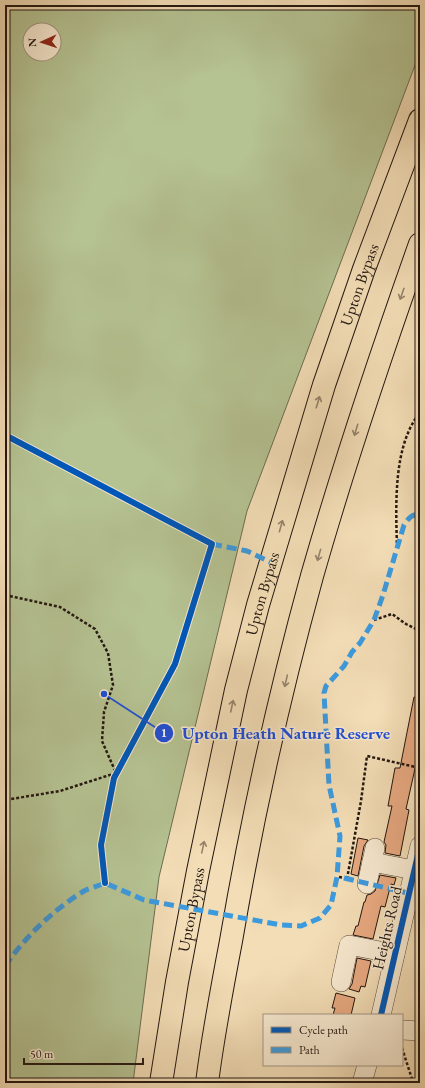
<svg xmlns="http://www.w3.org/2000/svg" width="425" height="1088" font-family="'EB Garamond',serif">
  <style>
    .green { fill: #b5c292; stroke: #6c6c51; fill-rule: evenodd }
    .building { fill: #e7a981; stroke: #231710 }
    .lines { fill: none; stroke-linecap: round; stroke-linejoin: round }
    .minor-casing { stroke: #57483a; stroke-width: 20 }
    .highway-casing { stroke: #231710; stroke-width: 24 }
    .path { stroke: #231710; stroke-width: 2.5; stroke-dasharray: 3 2; stroke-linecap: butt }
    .minor { stroke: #f7e9d0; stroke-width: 19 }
    .highway { stroke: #f3ddb6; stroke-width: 22 }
    .quiet { stroke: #3c9ade; stroke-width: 5; stroke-dasharray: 10 5; stroke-linecap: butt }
    .cycleway-casing { stroke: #f7e9d0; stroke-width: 8 }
    .cycleway { stroke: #0057b8; stroke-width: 6 }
    .oneway { stroke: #95846b }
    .labels { text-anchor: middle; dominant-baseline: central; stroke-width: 3; stroke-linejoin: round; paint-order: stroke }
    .street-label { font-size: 16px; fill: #231710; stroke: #f7e9d0 }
    .leader { fill: none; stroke: #1d4ed8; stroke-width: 1.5 }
    .callout-dot { fill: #1d4ed8; stroke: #f7e9d0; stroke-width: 1.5 }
    .mark-label { font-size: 12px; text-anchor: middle; font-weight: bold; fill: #fff }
    .callout-label { font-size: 17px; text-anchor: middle; font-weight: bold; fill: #1d4ed8; stroke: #f7e9d0; stroke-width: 3; stroke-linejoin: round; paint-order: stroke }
  </style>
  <rect width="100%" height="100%" fill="#f3ddb6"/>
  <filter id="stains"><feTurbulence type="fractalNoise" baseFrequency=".005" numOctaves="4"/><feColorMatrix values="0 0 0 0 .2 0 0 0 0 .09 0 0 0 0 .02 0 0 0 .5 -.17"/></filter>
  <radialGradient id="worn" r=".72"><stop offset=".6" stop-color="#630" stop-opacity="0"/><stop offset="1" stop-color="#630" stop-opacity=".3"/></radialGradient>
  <path class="green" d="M5,5h415v47l-173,459 -88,366 -26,206h-128zM30,30h24v24h-24z"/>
  <g class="building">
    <path d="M414,697l6,1v66h-4l-10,45 3,1 -9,46 -15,-3 1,-8 -2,-3 8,-36h-4l7,-38h5z"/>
    <path d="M358,838l10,2 -4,6 -6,30 -7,-2z"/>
    <path d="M380,875l16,3 -2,7 -3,-1 -6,23 -4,-1 -8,33 -20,-4 3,-9h2l6,-24h1l2,-7 4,-1 4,-3z"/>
    <path d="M357,958l14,3 -6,26 -4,-1 -2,6 -10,-3 3,-5z"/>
    <path d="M336,993l19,5 -4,17h-18l2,-7h-3z"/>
  </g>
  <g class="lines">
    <defs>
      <g id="minor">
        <path d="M372,862l42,8"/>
        <path d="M367,884l8,-36"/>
        <path d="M341,982l8,-37 46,9"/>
        <path d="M381,1015l39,-169"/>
        <path d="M402,1030l18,1"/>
        <path d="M362,1083l5,-18"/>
      </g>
      <g id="highway">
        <path id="s1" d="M161,1083l16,-101 21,-111 38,-181 22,-85 66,-220 40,-116 56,-149"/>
        <path d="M207,1083c6,-48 15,-95 24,-142 21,-123 48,-245 81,-365 32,-112 69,-222 108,-332"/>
      </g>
    </defs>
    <use href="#minor" class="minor-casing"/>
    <use href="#highway" class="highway-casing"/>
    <g class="path">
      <path d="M397,548c-1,-36 -3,-82 11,-115 3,-8 8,-15 12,-22"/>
      <path d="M5,595l55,12 35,22 13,24 5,32 -9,27 -2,29 14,32 -56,18 -55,9"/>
      <path d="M374,620l18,-6 14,10 14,7"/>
      <path d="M339,877l5,1"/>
      <path d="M347,879l14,-78 6,-45 53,12"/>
      <path d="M402,1048l11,34 6,1"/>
    </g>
    <use href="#minor" class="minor"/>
    <use href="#highway" class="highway"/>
    <g class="quiet">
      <path d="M212,544l35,7 23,11"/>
      <path d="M344,878l64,15"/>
      <path d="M5,966c21,-30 48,-56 79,-75 6,-3 14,-5 21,-8l39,17 137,25 20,1 19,-8 11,-13 6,-28 3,-41 -11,-51 -5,-92 2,-7 18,-20 8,-14 8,-9 14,-23 9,-25 21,-70c4,-6 8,-12 16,-10"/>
    </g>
    <defs>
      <g id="cycleway">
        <path d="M5,435l207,109 -37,120 -61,114 -13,67 4,38"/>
        <path d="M381,1015l39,-169"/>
      </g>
    </defs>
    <use href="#cycleway" class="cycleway-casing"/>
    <use href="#cycleway" class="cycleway"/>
  </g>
  <defs><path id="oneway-shaft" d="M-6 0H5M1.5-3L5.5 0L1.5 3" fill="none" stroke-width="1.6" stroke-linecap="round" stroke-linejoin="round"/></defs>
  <g class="oneway">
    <use href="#oneway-shaft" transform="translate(402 294) rotate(109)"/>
    <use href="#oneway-shaft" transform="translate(318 402) rotate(-73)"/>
    <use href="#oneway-shaft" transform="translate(356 430) rotate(107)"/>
    <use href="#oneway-shaft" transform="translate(281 526) rotate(-74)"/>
    <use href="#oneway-shaft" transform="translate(319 555) rotate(106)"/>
    <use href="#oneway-shaft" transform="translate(286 681) rotate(103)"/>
    <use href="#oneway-shaft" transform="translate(232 706) rotate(-78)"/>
    <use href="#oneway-shaft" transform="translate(203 847) rotate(-78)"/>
  </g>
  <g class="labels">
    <g class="street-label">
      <text stroke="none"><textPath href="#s1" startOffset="824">Upton Bypass</textPath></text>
      <text stroke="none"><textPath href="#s1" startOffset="500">Upton Bypass</textPath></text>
      <text stroke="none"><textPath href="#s1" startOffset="176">Upton Bypass</textPath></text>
      <text transform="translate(387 928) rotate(-77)">Heights Road</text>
    </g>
  </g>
  <path class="leader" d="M104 694L164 733"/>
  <g class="callout-dot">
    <circle cx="104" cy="694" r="4"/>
    <circle cx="164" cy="733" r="10"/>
  </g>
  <g class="mark-label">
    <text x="164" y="737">1</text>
  </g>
  <g class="callout-label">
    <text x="286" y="739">Upton Heath Nature Reserve</text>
  </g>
  <rect width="425" height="1088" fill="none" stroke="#f3ddb6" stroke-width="20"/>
  <rect x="6" y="6" width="413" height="1076" fill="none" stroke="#231710" stroke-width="2"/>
  <rect x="10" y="10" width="405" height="1068" fill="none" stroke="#231710"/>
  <rect x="263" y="1014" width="140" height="52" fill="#f7e9d0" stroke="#a29583"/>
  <rect x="271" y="1027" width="20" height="6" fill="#0057b8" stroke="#a29583"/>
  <text x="299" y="1034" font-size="12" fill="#231710">Cycle path</text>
  <rect x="271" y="1047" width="20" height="6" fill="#3c9ade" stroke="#a29583"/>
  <text x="299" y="1054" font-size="12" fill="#231710">Path</text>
  <g transform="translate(42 42) rotate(267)"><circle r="19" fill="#f7e9d0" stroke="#a29583"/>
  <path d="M0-3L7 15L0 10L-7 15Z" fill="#8f2418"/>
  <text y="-6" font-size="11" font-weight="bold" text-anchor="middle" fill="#231710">N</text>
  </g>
  <path d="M24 1058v6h119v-6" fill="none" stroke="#231710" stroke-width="2"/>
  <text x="30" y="1058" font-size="12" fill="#231710" stroke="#f7e9d0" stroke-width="3" paint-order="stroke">50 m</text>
  <rect width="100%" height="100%" filter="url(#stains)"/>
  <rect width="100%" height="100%" fill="url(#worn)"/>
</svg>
